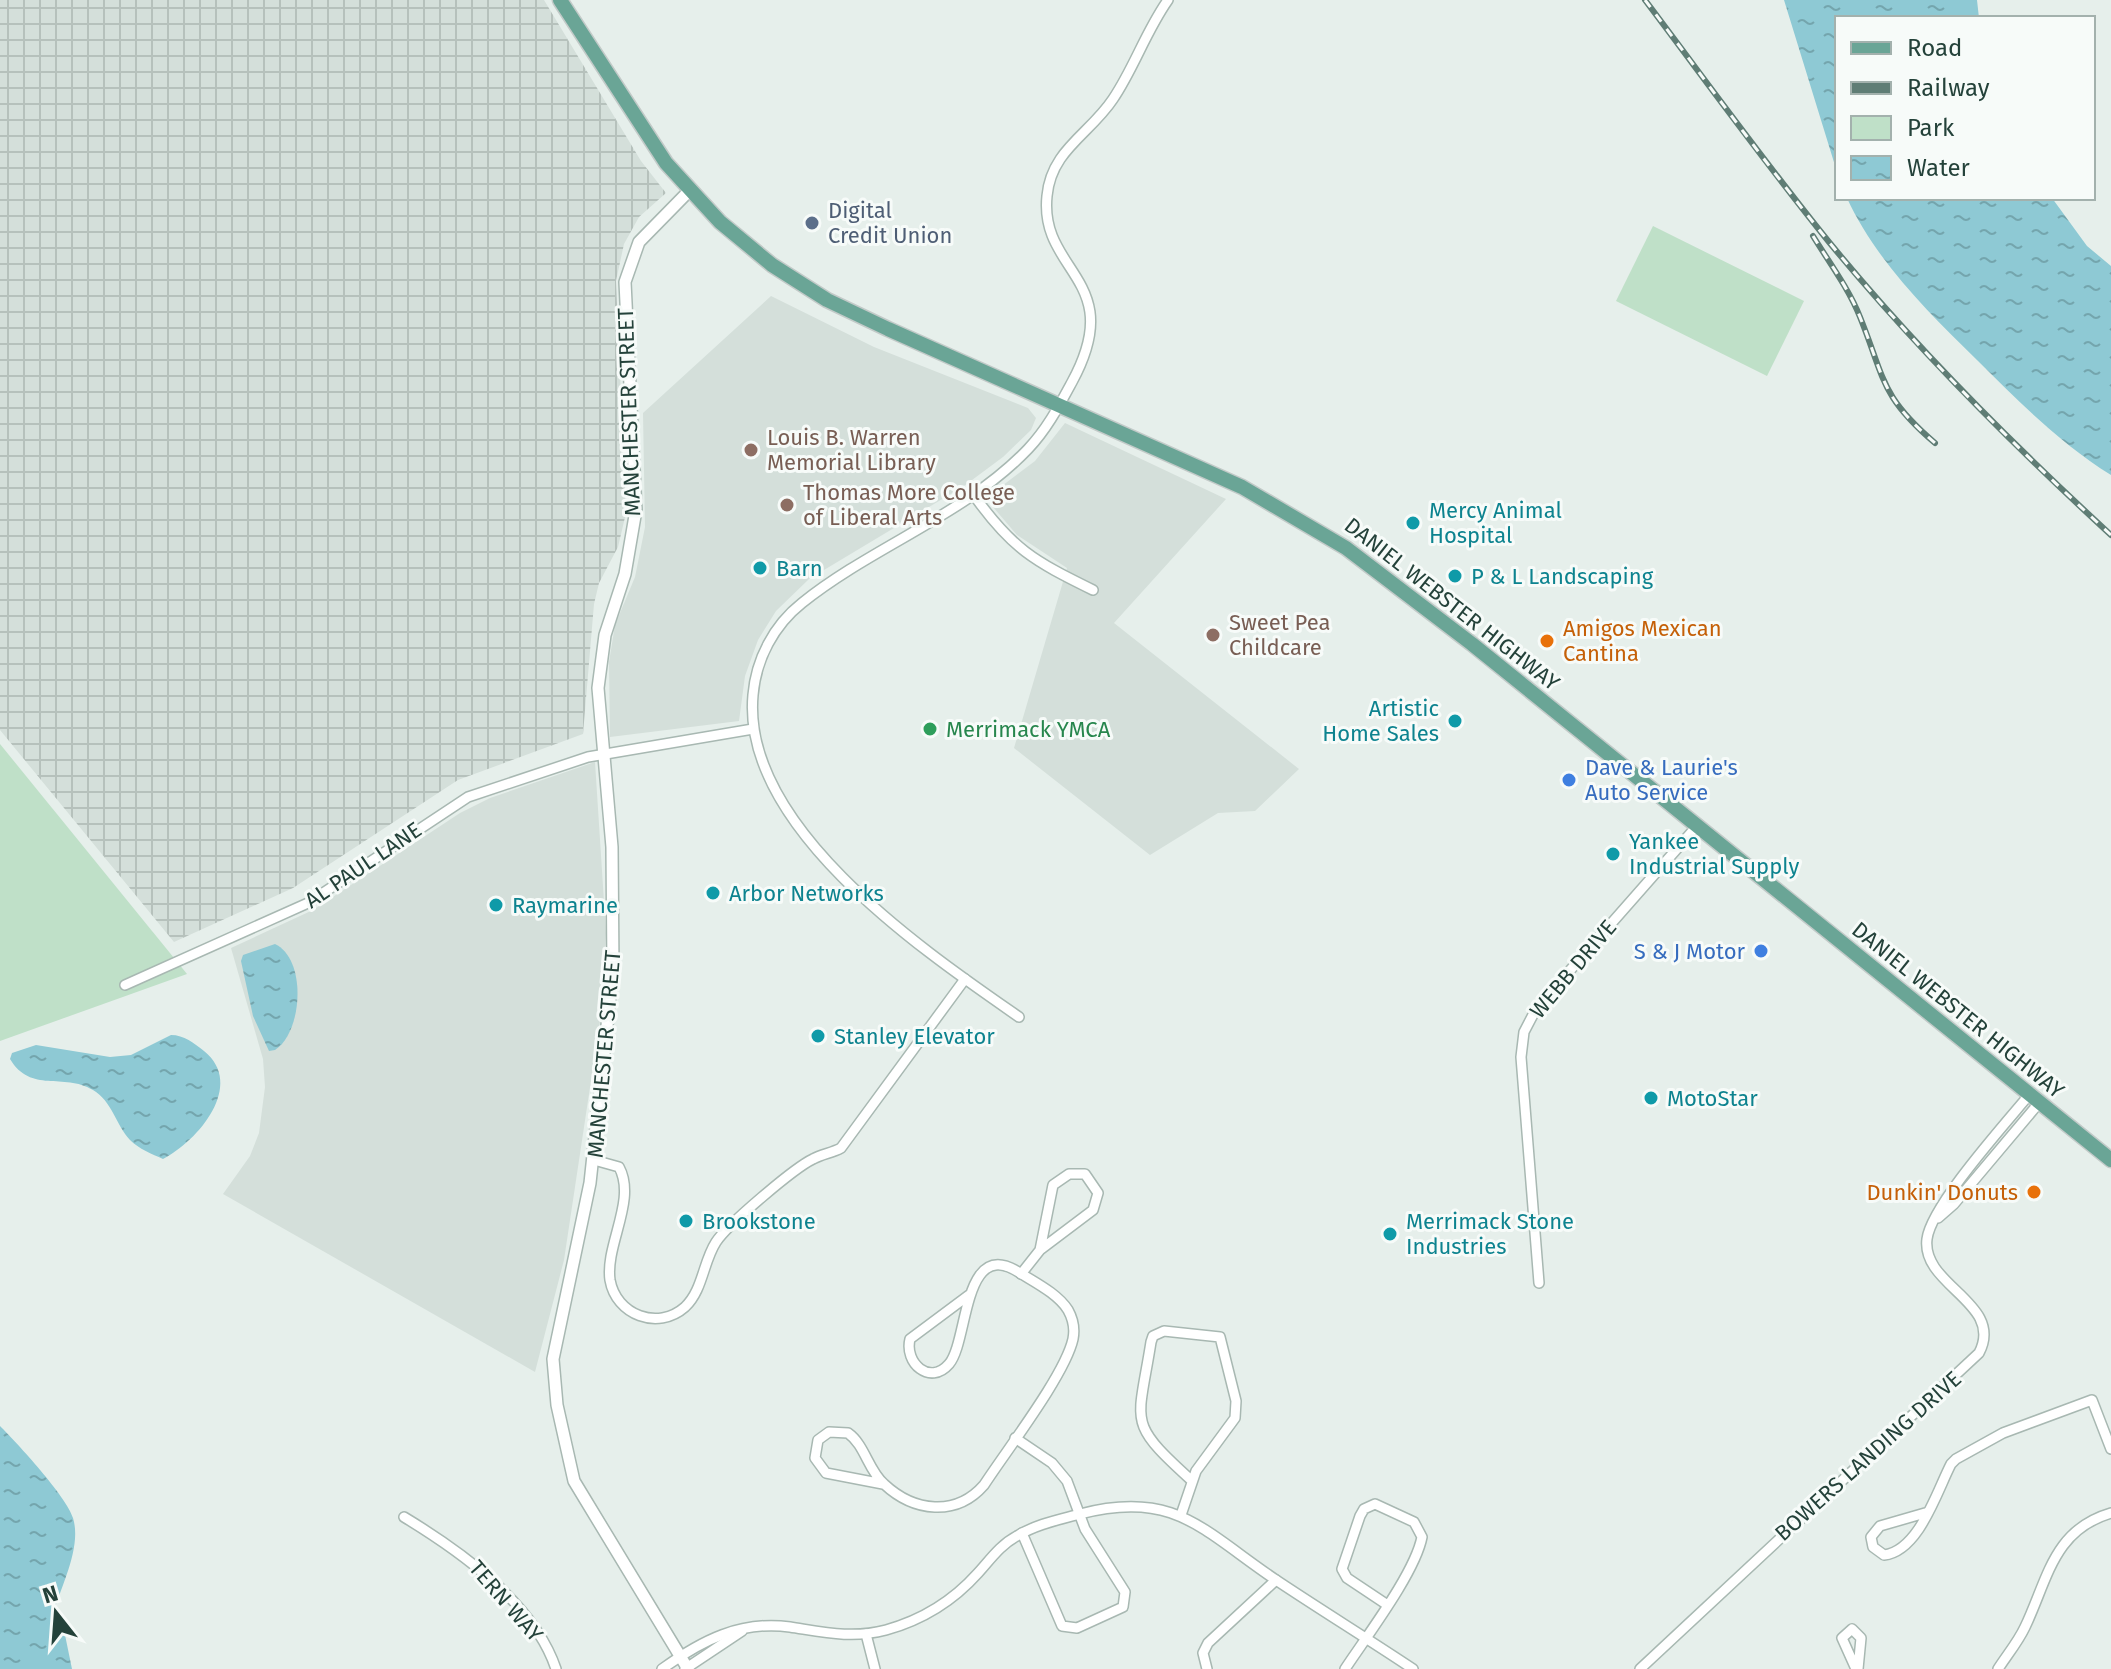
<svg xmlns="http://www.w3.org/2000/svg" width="2111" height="1669" font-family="'Fira Sans',sans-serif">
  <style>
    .built { fill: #d4dfda }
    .industrial { fill: url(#industrial-grid) }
    .green { fill: #bfe0c8 }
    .water { fill: url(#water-ripples) }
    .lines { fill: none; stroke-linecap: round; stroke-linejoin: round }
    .minor-casing { stroke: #a8b8b2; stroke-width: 12 }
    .tertiary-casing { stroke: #a8b8b2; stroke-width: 14 }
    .primary-casing { stroke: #c2cac8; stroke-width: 17 }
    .minor { stroke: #fff; stroke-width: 9 }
    .tertiary { stroke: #fff; stroke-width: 11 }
    .primary { stroke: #6aa596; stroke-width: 14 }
    .rail-casing { stroke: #5f7d75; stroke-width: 6 }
    .rail { stroke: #f7fbf9; stroke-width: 3; stroke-dasharray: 9; stroke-linecap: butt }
    .service-dot { fill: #5c6f8a; stroke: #f7fbf9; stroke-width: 3 }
    .education-dot { fill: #8d6e63; stroke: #f7fbf9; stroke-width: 3 }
    .culture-dot { fill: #0f9aa8; stroke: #f7fbf9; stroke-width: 3 }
    .food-dot { fill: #e8710a; stroke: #f7fbf9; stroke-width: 3 }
    .leisure-dot { fill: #2e9e5b; stroke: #f7fbf9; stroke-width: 3 }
    .shop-dot { fill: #3f7fe0; stroke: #f7fbf9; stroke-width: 3 }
    .labels { text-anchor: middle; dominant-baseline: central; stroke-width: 6; stroke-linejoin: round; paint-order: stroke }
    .service-label { font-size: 22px; fill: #4e5e75; stroke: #f7fbf9; text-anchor: start }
    .street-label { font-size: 22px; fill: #24423a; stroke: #f7fbf9 }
    .education-label { font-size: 22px; fill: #785e54; stroke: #f7fbf9; text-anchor: start }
    .culture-label { font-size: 22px; fill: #0d838f; stroke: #f7fbf9; text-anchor: start }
    .food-label { font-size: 22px; fill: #c56008; stroke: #f7fbf9; text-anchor: start }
    .leisure-label { font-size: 22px; fill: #27864d; stroke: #f7fbf9; text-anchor: start }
    .shop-label { font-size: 22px; fill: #366cbe; stroke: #f7fbf9; text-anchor: start }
  </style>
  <defs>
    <pattern id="industrial-grid" width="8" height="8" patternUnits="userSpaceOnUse" patternTransform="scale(2)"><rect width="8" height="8" fill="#d4dfda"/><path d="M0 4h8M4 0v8" fill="none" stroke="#b6c1bc"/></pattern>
    <pattern id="water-ripples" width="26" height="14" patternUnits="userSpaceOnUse" patternTransform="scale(2)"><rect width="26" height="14" fill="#8ec9d4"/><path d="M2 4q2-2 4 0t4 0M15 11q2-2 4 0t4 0" fill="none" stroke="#74a5ad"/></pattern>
  </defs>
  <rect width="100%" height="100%" fill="#e6efeb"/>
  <g class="built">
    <path d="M771,296l103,51 154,61 8,10 -5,12 -28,27 -39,29 -155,93 -33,32 -18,29 -13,36 -6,45 -129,16 -1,-75 6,-37 20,-48 10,-50 -2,-114z"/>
    <path d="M1065,423l161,76 -112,124 185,146 -44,42 -37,2 -68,42 -136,-107 53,-180 -50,-33 -24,-28 1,-15 41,-31z"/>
    <path d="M595,762l11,171 -3,68 -39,259 -29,112 -312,-178 27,-38 9,-23 6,-46 -2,-28 -32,-111 82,-38 147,-97 30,-15z"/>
  </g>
  <path class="industrial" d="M0,0h544l97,161 25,32 -27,24 -15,27 -8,37 10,232 -8,34 -19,36 -5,21 -11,130 -125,46 -165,108 -119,54 -174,-212z"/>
  <g class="green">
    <path d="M1653,226l151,75 -37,75 -151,-75z"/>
    <path d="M0,744l187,230 -187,67z"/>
  </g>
  <g class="water">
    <path d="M1784,0h193l2,18h-142v154z"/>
    <path d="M1847,198h205l35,48 24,20v209c-51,-32 -92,-73 -134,-115 -49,-48 -101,-99 -130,-162z"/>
    <path d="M275,944c32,15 28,88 0,106l-6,1 -16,-35 -12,-55 2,-6z"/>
    <path d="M171,1035c13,0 23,8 33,16 42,34 -6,90 -41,108 -11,-5 -24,-10 -33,-19 -14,-15 -18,-39 -37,-50 -30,-18 -62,4 -83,-31l2,-6 24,-8 74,12 21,-2z"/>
    <path d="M0,1426c17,17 67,71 73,92 9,29 -12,68 -20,96l11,16 8,39h-72z"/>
  </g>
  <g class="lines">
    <defs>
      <g id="minor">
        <path d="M973,494c39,55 61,67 120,96"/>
        <path d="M125,985l183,-82 160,-106 120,-40 165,-28"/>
        <path d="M1019,1017c-95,-66 -278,-190 -266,-322 3,-36 21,-70 49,-92 71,-57 163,-88 226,-154 19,-20 31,-43 44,-67 56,-103 -33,-109 -25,-186 4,-46 43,-62 66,-97 21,-31 33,-68 55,-99"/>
        <path d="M594,1160l25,7c18,33 -14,78 -9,113 6,35 48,51 75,27 18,-17 18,-45 31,-65 11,-17 78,-74 97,-83 9,-5 19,-6 28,-11l124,-169"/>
        <path d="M1938,1218l16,-14 85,-101"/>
        <path d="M1021,1274l19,-24 13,-65 16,-11h16l13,19 -5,17 -53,40"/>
        <path d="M1539,1283l-18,-226 3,-25 12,-23 161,-183"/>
        <path d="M1015,1438l37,25 15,18 18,48 40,63 -2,15 -46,21 -15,-2 -40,-93"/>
        <path d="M883,1484l-57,-11 -11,-15 3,-18 11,-8 19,1c17,12 20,37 36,51 30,28 72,33 100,1 22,-34 81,-110 89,-146 2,-10 0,-20 -5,-29 -10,-16 -32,-27 -48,-37 -58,-38 -51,68 -71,91 -19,22 -45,-1 -39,-25l59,-44"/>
        <path d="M1925,1513l-45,13 -9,11 2,10 11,8c35,-4 53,-64 67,-91l5,-5 47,-26 89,-33 19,49"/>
        <path d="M1181,1515l15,-44 39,-53 1,-17 -16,-64 -56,-6 -11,5 -2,6c-13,83 -25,79 40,138"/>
        <path d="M404,1517c56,34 130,86 152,152"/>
        <path d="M866,1634l9,35"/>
        <path d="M662,1669c39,-28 78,-49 128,-42 33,5 62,12 96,3 36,-10 67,-29 92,-57 12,-13 22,-28 39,-37 20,-12 41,-16 63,-22 95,-25 123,17 196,66 45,30 92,59 137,89"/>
        <path d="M685,1669l57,-38"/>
        <path d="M1207,1669l-4,-16 5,-10 68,-63"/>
        <path d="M1345,1669c21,-32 70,-96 77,-132l-8,-15 -39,-18 -11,5 -4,7 -18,53 5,9 39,26"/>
        <path d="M1640,1669l339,-316c26,-50 -58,-67 -52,-114 4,-33 78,-115 102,-144"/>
        <path d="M1856,1669l-14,-31 10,-9 9,9 -3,31"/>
        <path d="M1998,1669c9,-14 20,-27 27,-42 23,-48 28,-97 86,-114"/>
      </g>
      <path id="tertiary" d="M688,1669l-114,-188 -17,-76 -4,-46 37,-176 23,-213 -1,-123 -14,-159 7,-53 20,-61 11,-64 -11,-228 14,-40 51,-52"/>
      <path id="primary" d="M560,0l106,163 54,59 52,43 55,35 61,29 354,158 104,61 126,96 639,516"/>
    </defs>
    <use href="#minor" class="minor-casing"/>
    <use href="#tertiary" class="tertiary-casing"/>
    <use href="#primary" class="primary-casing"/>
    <use href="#minor" class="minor"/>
    <use href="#tertiary" class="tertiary"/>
    <use href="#primary" class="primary"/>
    <defs>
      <g id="rail">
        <path d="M1645,0c61,81 120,163 184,242 86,105 182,201 282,293"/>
        <path d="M1813,236c16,26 36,53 47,81 25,62 20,79 75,126"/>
      </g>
    </defs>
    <use href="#rail" class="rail-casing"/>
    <use href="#rail" class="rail"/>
  </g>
  <circle class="service-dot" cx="812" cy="223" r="8"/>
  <g class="education-dot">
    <circle cx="751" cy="450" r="8"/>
    <circle cx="787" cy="505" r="8"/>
    <circle cx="1213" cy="635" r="8"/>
  </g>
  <g class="culture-dot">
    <circle cx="1413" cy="523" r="8"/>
    <circle cx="760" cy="568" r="8"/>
    <circle cx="1455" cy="576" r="8"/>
    <circle cx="1455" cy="721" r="8"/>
    <circle cx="1613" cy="854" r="8"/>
    <circle cx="713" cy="893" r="8"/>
    <circle cx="496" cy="905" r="8"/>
    <circle cx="818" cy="1036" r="8"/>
    <circle cx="1651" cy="1098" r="8"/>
    <circle cx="686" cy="1221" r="8"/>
    <circle cx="1390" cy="1234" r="8"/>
  </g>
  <g class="food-dot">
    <circle cx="1547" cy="641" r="8"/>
    <circle cx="2034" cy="1192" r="8"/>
  </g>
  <circle class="leisure-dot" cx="930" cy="729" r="8"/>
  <g class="shop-dot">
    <circle cx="1569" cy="780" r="8"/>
    <circle cx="1761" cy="951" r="8"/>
  </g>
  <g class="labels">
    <g class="service-label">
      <text x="828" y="210">Digital<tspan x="828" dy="25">Credit Union</tspan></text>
    </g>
    <g class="street-label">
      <text transform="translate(629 412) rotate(-92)">MANCHESTER STREET</text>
      <text transform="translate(1452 604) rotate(38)">DANIEL WEBSTER HIGHWAY</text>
      <text transform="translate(363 865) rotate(-34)">AL PAUL LANE</text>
      <text transform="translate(1573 969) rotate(-50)">WEBB DRIVE</text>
      <text transform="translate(1958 1010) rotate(39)">DANIEL WEBSTER HIGHWAY</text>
      <text transform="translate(604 1054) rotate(-85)">MANCHESTER STREET</text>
      <text transform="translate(1868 1456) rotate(-42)">BOWERS LANDING DRIVE</text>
      <text transform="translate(506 1601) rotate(49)">TERN WAY</text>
    </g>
    <g class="education-label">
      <text x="767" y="437">Louis B. Warren<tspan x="767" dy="25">Memorial Library</tspan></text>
      <text x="803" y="492">Thomas More College<tspan x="803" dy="25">of Liberal Arts</tspan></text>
      <text x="1229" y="622">Sweet Pea<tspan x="1229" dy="25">Childcare</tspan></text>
    </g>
    <g class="culture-label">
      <text x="1429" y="510">Mercy Animal<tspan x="1429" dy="25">Hospital</tspan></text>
      <text x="776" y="568">Barn</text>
      <text x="1471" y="576">P &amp; L Landscaping</text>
      <text x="1439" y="708" text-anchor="end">Artistic<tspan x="1439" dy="25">Home Sales</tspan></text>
      <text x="1629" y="841">Yankee<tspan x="1629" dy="25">Industrial Supply</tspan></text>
      <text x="729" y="893">Arbor Networks</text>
      <text x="512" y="905">Raymarine</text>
      <text x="834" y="1036">Stanley Elevator</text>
      <text x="1667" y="1098">MotoStar</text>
      <text x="702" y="1221">Brookstone</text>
      <text x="1406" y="1221">Merrimack Stone<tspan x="1406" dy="25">Industries</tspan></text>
    </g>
    <g class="food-label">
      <text x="1563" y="628">Amigos Mexican<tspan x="1563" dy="25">Cantina</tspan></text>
      <text x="2018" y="1192" text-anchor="end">Dunkin' Donuts</text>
    </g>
    <g class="leisure-label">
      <text x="946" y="729">Merrimack YMCA</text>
    </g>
    <g class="shop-label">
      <text x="1585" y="767">Dave &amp; Laurie's<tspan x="1585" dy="25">Auto Service</tspan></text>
      <text x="1745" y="951" text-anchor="end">S &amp; J Motor</text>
    </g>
  </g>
  <rect x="1835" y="16" width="260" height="184" fill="#f7fbf9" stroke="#a3b1ad" stroke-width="2"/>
  <rect x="1851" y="42" width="40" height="12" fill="#6aa596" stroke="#a3b1ad" stroke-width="2"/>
  <text x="1907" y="56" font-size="24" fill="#24423a">Road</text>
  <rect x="1851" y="82" width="40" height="12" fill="#5f7d75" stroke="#a3b1ad" stroke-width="2"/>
  <text x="1907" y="96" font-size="24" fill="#24423a">Railway</text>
  <rect x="1851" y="116" width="40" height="24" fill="#bfe0c8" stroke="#a3b1ad" stroke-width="2"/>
  <text x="1907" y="136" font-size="24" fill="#24423a">Park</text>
  <rect x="1851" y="156" width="40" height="24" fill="url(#water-ripples)" stroke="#a3b1ad" stroke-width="2"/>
  <text x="1907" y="176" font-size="24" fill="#24423a">Water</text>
  <g transform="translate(56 1613) rotate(343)" stroke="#f7fbf9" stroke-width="6" paint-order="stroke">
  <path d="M0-6L14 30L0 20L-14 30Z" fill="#24423a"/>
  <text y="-12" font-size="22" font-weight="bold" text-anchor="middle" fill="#24423a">N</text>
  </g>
</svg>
